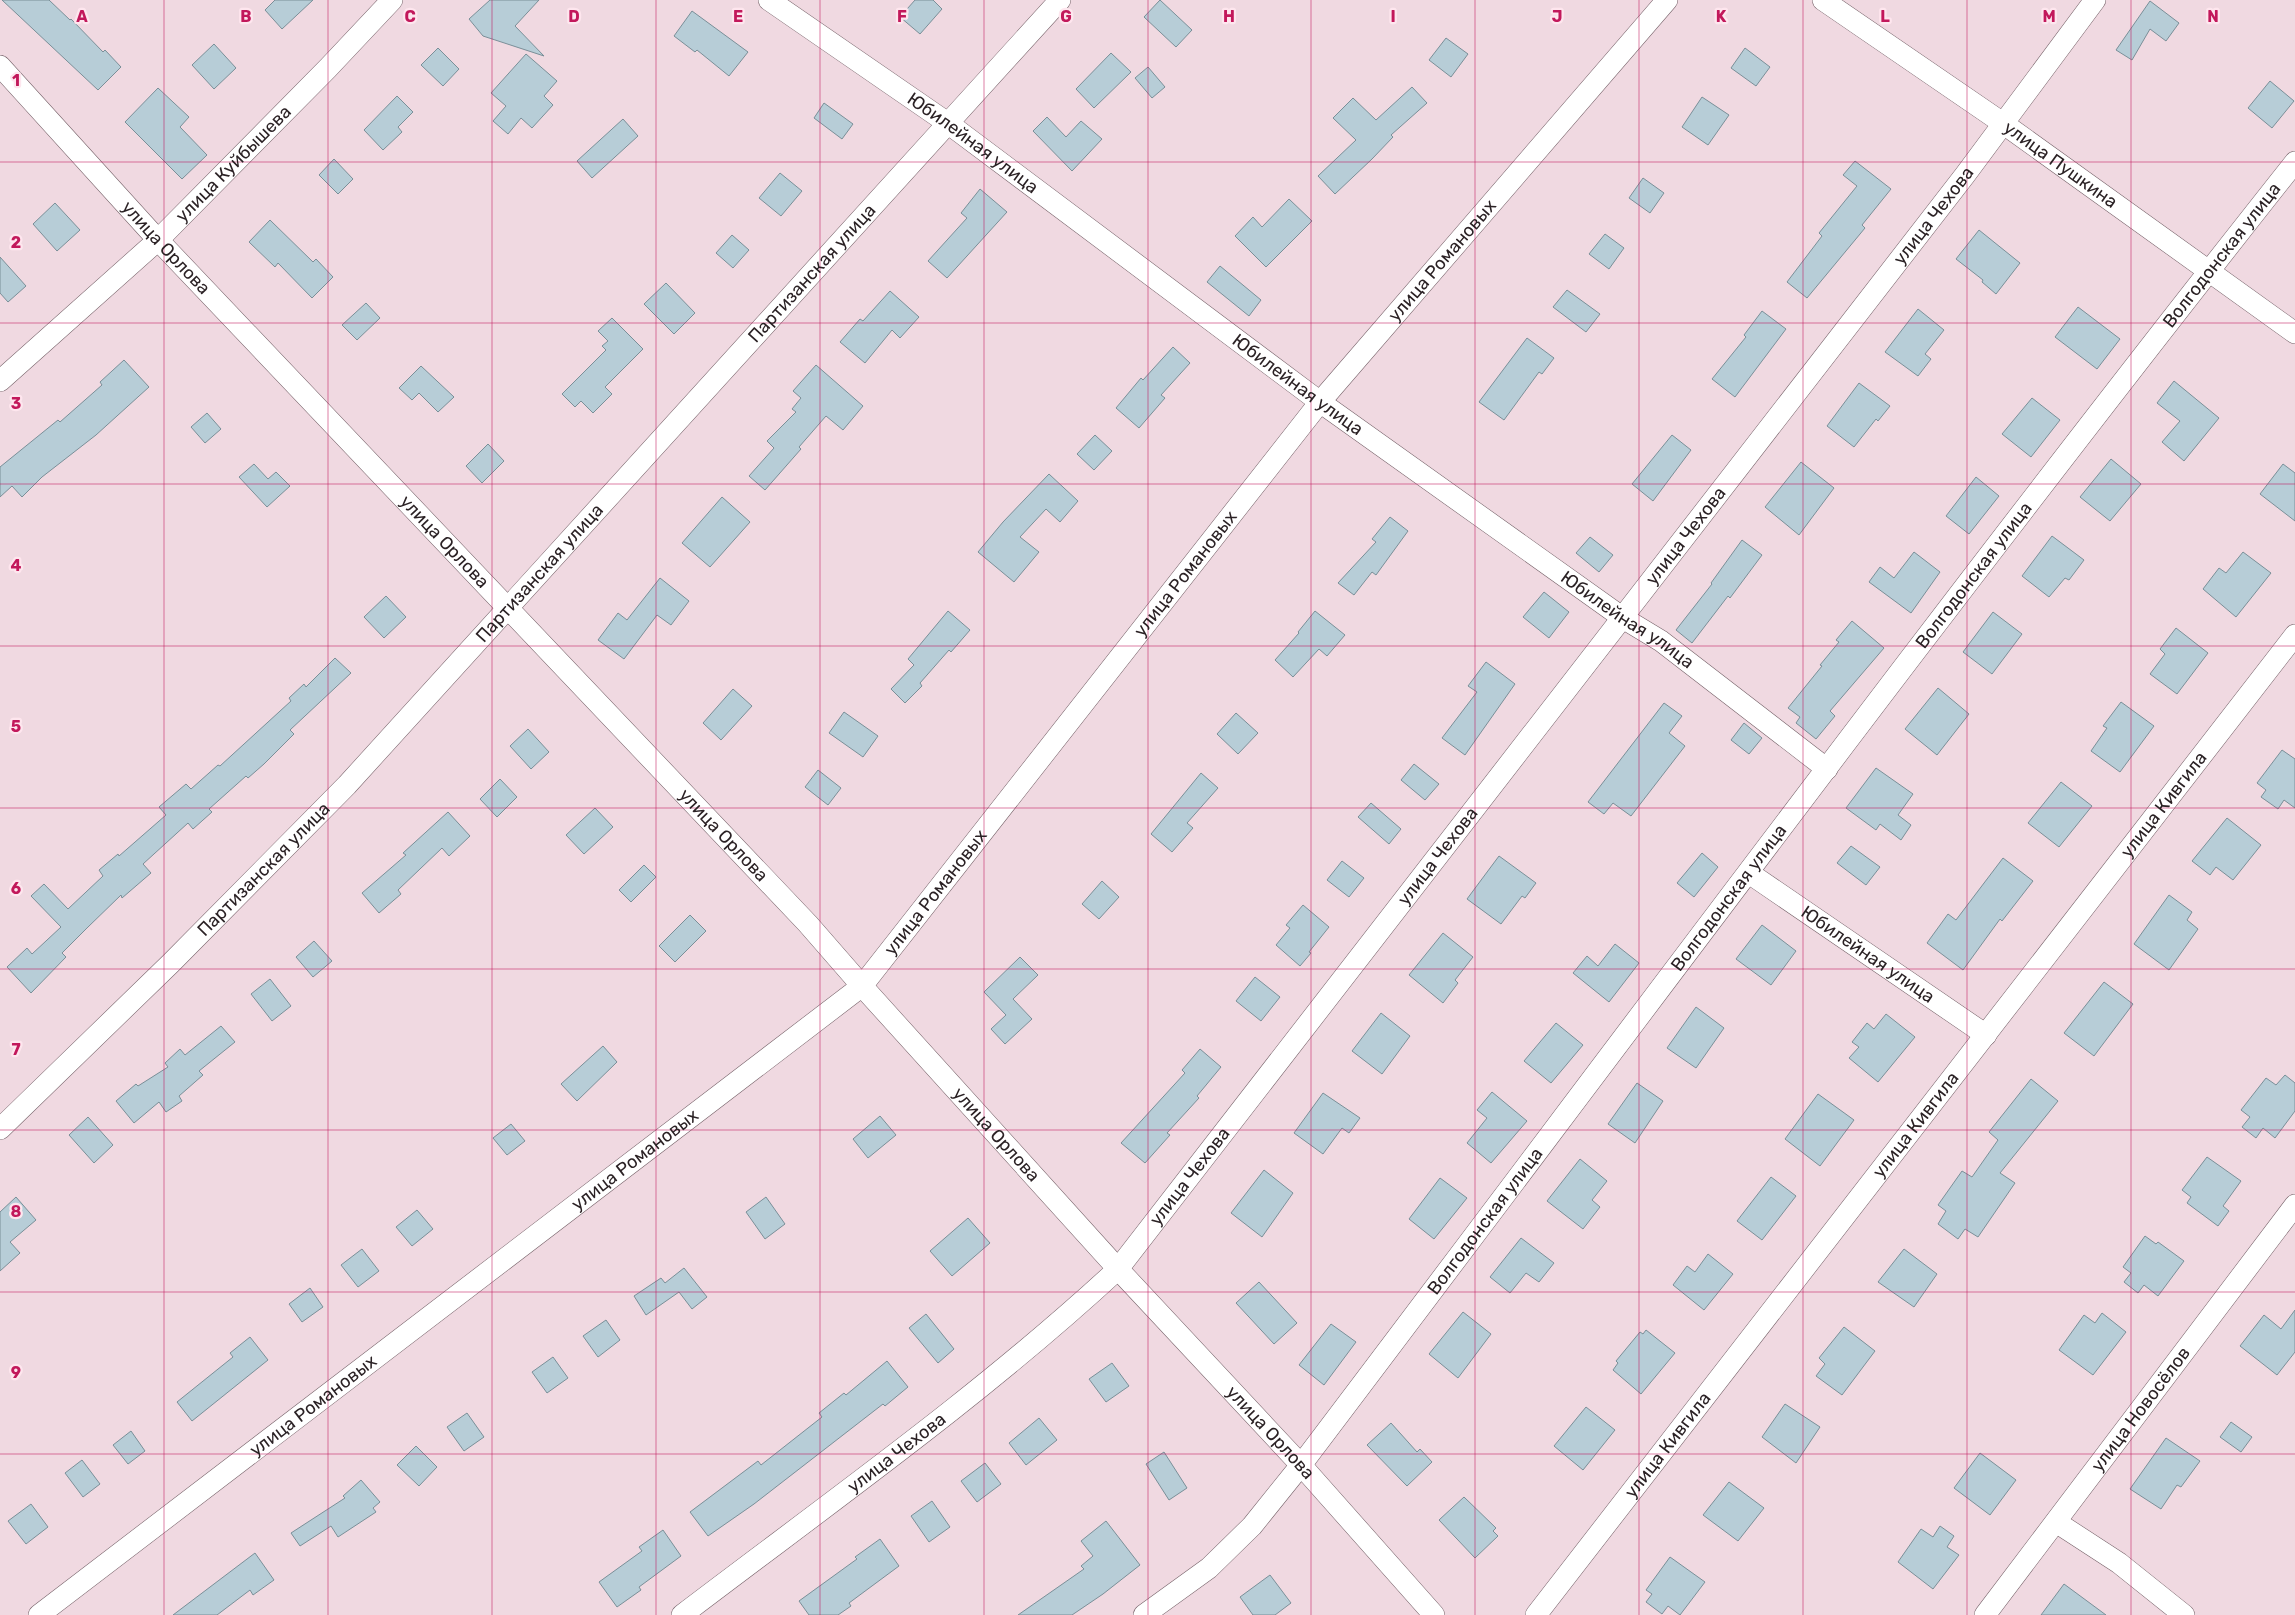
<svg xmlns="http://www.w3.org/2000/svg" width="2295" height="1615" font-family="Rubik,sans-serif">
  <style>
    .building { fill: #b7cdd7; stroke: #7a8f98 }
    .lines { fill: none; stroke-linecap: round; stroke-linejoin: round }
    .minor-casing { stroke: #756168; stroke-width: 22 }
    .minor { stroke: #fff; stroke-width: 21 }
    .grid { fill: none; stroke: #c2185b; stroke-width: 1; stroke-opacity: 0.55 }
    .labels { text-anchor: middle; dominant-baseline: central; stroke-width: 4.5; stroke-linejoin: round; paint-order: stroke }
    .street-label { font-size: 18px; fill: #2b2225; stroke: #fee6ee }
    .grid-label { font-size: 16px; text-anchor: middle; font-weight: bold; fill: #c2185b; stroke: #fee6ee; stroke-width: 4.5; stroke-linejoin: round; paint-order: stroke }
  </style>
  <rect width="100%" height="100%" fill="#f0d9e1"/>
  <g class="building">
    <path d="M2,0h47l21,20 1,-1 32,33 2,-2 16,17 -23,23z"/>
    <path d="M275,0h38l-31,29 -17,-19z"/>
    <path d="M490,0h49l-24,26 29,30 -61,-20 -14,-17z"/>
    <path d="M915,0h18l9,9 -22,25 -20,-17z"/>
    <path d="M1160,0l32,30 -16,17 -32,-30z"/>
    <path d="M2150,1l29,22 -13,18 -16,-12 -18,31 -16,-10z"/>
    <path d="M692,11l56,41 -19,24 -32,-26 -2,2 -21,-16z"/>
    <path d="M1446,38l22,16 -17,23 -22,-17z"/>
    <path d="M214,44l22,24 -22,21 -22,-24z"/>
    <path d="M438,48l21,21 -16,17 -22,-21z"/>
    <path d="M1745,48l25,19 -14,19 -25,-18z"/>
    <path d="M1111,53l20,19 -37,36 -18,-19z"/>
    <path d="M526,54l31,27 -13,15 9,9 -21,23 -11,-10 -13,16 -15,-13 13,-15 -15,-13z"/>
    <path d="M1148,67l17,20 -13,11 -17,-20z"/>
    <path d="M2270,81l24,20 -22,27 -24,-20z"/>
    <path d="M1412,87l15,16 -36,32 2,2 -21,22 -37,35 -17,-18 38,-36 -23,-22 20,-20 23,22z"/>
    <path d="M158,88l31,29 -9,10 27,28 -25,24 -57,-57z"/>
    <path d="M397,96l16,16 -15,15 4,5 -19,18 -19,-20z"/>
    <path d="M1702,97l27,18 -21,30 -26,-18z"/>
    <path d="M824,103l29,21 -11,15 -28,-21z"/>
    <path d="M1047,117l19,20 15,-16 21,18 -30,32 -39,-40z"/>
    <path d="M623,119l15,17 -46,42 -15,-17z"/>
    <path d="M334,159l19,20 -15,15 -19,-19z"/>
    <path d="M1855,161l36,28 -29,36 3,3 -58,70 -20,-16 35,-46 -3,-3 38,-47 -14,-11z"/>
    <path d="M780,173l22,18 -21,25 -22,-18z"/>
    <path d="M1643,178l21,15 -14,20 -21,-15z"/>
    <path d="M980,189l27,23 -60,66 -19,-17 39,-43 -6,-5z"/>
    <path d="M1289,199l23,22 -46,46 -31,-31 18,-19 9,10z"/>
    <path d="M55,203l25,27 -23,21 -24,-27z"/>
    <path d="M270,220l43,42 3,-3 17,18 -21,21 -34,-35 -3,4 -26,-25z"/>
    <path d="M1979,230l41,33 -24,31 -14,-12 1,-2 -27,-21z"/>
    <path d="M1605,234l19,14 -15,21 -20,-15z"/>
    <path d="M732,235l17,15 -16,18 -17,-15z"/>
    <path d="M0,257l26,29 -18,16 -8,-9z"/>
    <path d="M1220,266l41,34 -12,16 -42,-34z"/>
    <path d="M666,283l29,30 -21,21 -30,-30z"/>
    <path d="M1567,290l33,24 -14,18 -33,-25z"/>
    <path d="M890,291l29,26 -19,21 -8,-8 -27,33 -25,-21 20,-23 3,2z"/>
    <path d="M366,303l14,15 -23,22 -15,-15z"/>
    <path d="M2078,307l42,32 -23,30 -42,-32z"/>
    <path d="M1918,309l26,21 -19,24 6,5 -13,17 -33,-24z"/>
    <path d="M1762,311l24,18 -51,68 -23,-18 34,-42 -2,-2z"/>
    <path d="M612,318l31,31 -38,38 7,7 -19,19 -12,-12 -6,6 -13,-13 44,-44 -4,-4 6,-5 -10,-10z"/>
    <path d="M1527,338l27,20 -12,16 -3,-2 -35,48 -25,-18z"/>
    <path d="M1173,347l17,16 -29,32 4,3 -26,30 -23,-20 25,-30 2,2z"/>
    <path d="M124,360l25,27 -53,48 -54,42 -20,20 -10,-11 -12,11v-30l58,-47 2,2 42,-37 -2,-3z"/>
    <path d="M816,365l47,41 -20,24 -17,-14 -27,31 2,2 -36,41 -16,-14 25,-28 -7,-7 29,-29 -4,-3 9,-11 -8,-7z"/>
    <path d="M421,366l33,31 -16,15 -19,-19 -7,7 -13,-12z"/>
    <path d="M2174,381l45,37 -35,43 -22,-19 18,-21 -23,-18z"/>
    <path d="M1859,383l31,23 -12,15 -2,-2 -22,28 -27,-21z"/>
    <path d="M2032,398l28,22 -29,37 -29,-23z"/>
    <path d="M207,413l14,16 -16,14 -14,-16z"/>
    <path d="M1095,435l17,16 -18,19 -17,-16z"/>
    <path d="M1672,435l19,15 -38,51 -21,-17z"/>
    <path d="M488,444l16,17 -22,22 -16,-17z"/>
    <path d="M2111,459l30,25 -31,37 -30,-24z"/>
    <path d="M1801,462l33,26 -35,47 -34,-28z"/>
    <path d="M254,464l14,15 8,-7 14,14 -23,21 -28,-30z"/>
    <path d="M2283,464l12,9v48l-35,-27z"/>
    <path d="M1049,474l29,27 -18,21 -14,-13 -26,28 19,15 -25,30 -36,-30 25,-30z"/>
    <path d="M1976,477l23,19 -30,38 -23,-18z"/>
    <path d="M722,497l28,25 -40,45 -28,-24z"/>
    <path d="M1390,517l18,14 -32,44 -4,-3 -18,23 -16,-12 38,-41 -4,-3z"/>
    <path d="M2052,536l32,24 -15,20 -4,-2 -16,19 -27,-21z"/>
    <path d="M1590,537l23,18 -14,17 -23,-19z"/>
    <path d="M1742,540l20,15 -32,43 -2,-2 -36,47 -16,-13 36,-46 -1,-1z"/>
    <path d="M1914,552l26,20 -29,41 -42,-31 11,-15 14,11z"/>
    <path d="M2243,552l28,21 -35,44 -33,-28 16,-21 7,5z"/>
    <path d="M660,578l29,23 -18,24 -14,-10 -33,44 -26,-19 20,-27 9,7z"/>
    <path d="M1544,592l25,20 -20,26 -26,-21z"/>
    <path d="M386,596l20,21 -22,21 -20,-21z"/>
    <path d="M948,611l22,19 -19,22 -2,-2 -29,33 2,3 -17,17 -14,-14 23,-24 -6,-6z"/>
    <path d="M1315,611l30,24 -18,21 -8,-7 -26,28 -18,-17 24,-27 -1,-1z"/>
    <path d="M1993,612l29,22 -30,40 -29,-22z"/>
    <path d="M1852,621l32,27 -54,63 5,5 -19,23 -20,-16 4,-6 -12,-9 34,-42 -2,-1 19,-23 -3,-2z"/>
    <path d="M2176,628l32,25 -31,41 -27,-20 15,-20 -5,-5z"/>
    <path d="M335,658l16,15 -61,57 4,4 -30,30 -16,14 -2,-2 -37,33 3,3 -19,17 -5,-6 -45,41 8,9 -29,25 -1,-3 -34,33 -25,25 4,4 -35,36 -24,-26 20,-19 5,6 29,-27 -30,-31 13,-12 24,25 35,-33 -4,-6 19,-16 1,2 47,-41 -7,-8 27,-23 5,5 27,-24 2,1 71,-65 -2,-3 15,-14 2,3z"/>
    <path d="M1486,662l29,22 -50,71 -23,-17 35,-46 -9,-6z"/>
    <path d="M1938,688l31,26 -32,41 -32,-26z"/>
    <path d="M733,689l19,17 -31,34 -18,-17z"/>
    <path d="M2121,702l33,24 -34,46 -29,-21 16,-23 -4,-2z"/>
    <path d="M1664,703l18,13 -13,17 16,13 -54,70 -18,-13 -9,11 -16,-12z"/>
    <path d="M844,712l34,24 -15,21 -34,-24z"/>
    <path d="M1236,713l22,20 -20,21 -21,-20z"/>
    <path d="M1744,723l18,15 -13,16 -18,-14z"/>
    <path d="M528,729l21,23 -18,17 -21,-23z"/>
    <path d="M2282,750l13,9v49l-11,-8 -6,9 -17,-12 5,-7 -9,-7z"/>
    <path d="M1414,764l25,20 -14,16 -24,-20z"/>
    <path d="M1876,768l37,26 -15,21 13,10 -10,15 -21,-16 -4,6 -30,-22z"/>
    <path d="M818,770l23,18 -13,17 -23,-18z"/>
    <path d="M1201,773l17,15 -31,35 6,5 -21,24 -21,-18z"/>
    <path d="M500,779l17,18 -20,20 -17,-18z"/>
    <path d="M2061,782l31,24 -33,41 -31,-24z"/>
    <path d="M1371,803l30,26 -12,15 -31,-27z"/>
    <path d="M595,808l18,19 -29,27 -18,-19z"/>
    <path d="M448,812l22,24 -21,20 -7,-8 -44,42 3,4 -22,19 -17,-20 44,-38 -3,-2z"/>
    <path d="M2227,818l34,27 -28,35 -17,-13 -6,8 -18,-14z"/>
    <path d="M1851,846l29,21 -14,18 -29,-22z"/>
    <path d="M1702,853l16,14 -24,30 -17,-14z"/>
    <path d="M1499,856l37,27 -11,15 -3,-2 -21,28 -34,-25z"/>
    <path d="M2003,858l30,23 -31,40 -2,-2 -37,51 -36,-27 21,-29 8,6z"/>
    <path d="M1342,861l22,17 -15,19 -22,-17z"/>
    <path d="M644,865l12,12 -25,25 -12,-12z"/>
    <path d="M1102,881l17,16 -20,22 -17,-15z"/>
    <path d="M2169,895l23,17 -5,8 11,9 -29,41 -35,-26z"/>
    <path d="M1303,905l26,22 -20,25 2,1 -11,13 -24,-21 14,-17 -4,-3z"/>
    <path d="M690,915l16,16 -31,31 -16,-16z"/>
    <path d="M1762,925l34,26 -25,34 -35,-26z"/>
    <path d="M1443,933l30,24 -18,23 3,3 -15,20 -34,-28z"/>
    <path d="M314,941l18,20 -19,16 -17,-20z"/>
    <path d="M1615,944l24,19 -30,39 -36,-29 14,-17 11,10z"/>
    <path d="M1020,957l18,18 -25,24 19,20 -27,25 -14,-15 15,-14 -22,-23z"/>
    <path d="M1255,977l25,20 -19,24 -25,-20z"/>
    <path d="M270,979l21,27 -19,15 -21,-27z"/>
    <path d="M2104,982l29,22 -39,52 -30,-23z"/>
    <path d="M1696,1007l28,21 -28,40 -29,-20z"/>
    <path d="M1381,1013l29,23 -28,38 -30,-23z"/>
    <path d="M1886,1014l29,23 -37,45 -29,-24 10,-11 -7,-5 15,-19 7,6z"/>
    <path d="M1556,1023l27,22 -32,38 -27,-22z"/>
    <path d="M221,1026l14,16 -36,29 4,4 -24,21 3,5 -16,11 -7,-10 -25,21 -18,-22 20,-17 2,2 30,-19 -3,-4 15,-14 5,6z"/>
    <path d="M603,1046l14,16 -40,39 -16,-17z"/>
    <path d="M1200,1049l21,18 -24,29 2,2 -32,35 3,2 -25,28 -24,-20 64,-70 -3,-3z"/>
    <path d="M2285,1075l10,8v28l-20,27 -12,-10 -7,10 -14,-11 8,-10 -9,-7 25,-32 10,7z"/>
    <path d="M2031,1079l27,22 -58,72 15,10 -37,54 -13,-8 -7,10 -20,-15 8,-13 -8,-6 24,-34 10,6 26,-37 -9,-8z"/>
    <path d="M1637,1083l26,18 -28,42 -27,-19z"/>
    <path d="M1492,1092l35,29 -36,42 -24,-20 20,-25 -10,-8z"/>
    <path d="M1323,1093l37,25 -11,15 -7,-5 -19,26 -29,-21z"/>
    <path d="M1818,1094l36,26 -34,46 -35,-27z"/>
    <path d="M880,1116l16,19 -28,23 -15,-19z"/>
    <path d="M88,1117l25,28 -19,18 -25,-28z"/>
    <path d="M511,1124l14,17 -18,14 -14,-17z"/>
    <path d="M2207,1157l34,24 -18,25 6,5 -11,15 -31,-23 4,-6 -9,-7z"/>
    <path d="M1580,1159l27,22 -15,19 8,7 -17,22 -36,-28z"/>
    <path d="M1264,1170l29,23 -31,44 -31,-24z"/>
    <path d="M1771,1177l25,19 -34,44 -25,-19z"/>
    <path d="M1440,1178l27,20 -33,41 -25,-20z"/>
    <path d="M16,1197l20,23 -26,22 10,11 -20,18v-59z"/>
    <path d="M766,1197l19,27 -20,15 -19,-27z"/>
    <path d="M417,1210l16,19 -21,17 -16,-19z"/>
    <path d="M968,1218l22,25 -38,33 -22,-25z"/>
    <path d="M2145,1236l11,8 2,-2 26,19 -26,35 -14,-11 -6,8 -14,-11 7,-9 -8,-6z"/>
    <path d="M1521,1238l33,25 -15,19 -13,-9 -16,20 -20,-16z"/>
    <path d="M362,1249l17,22 -21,16 -17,-22z"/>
    <path d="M1904,1249l33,25 -23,33 -36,-25z"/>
    <path d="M1708,1254l25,20 -29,36 -31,-25 14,-19 8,6z"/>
    <path d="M684,1268l23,29 -15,12 -13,-17 -33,23 -12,-19 27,-18 4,5z"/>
    <path d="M1259,1282l38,41 -23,21 -38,-41z"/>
    <path d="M310,1288l13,19 -21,15 -13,-18z"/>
    <path d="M2295,1310v42l-18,23 -37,-29 24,-31 17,14z"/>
    <path d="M1463,1312l28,22 -33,44 -29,-24z"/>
    <path d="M2102,1313l24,19 -33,43 -34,-25 25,-35 11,8z"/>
    <path d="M926,1314l28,35 -16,14 -29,-35z"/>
    <path d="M606,1320l14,20 -22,17 -15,-21z"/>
    <path d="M1331,1324l25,18 -32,43 -25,-20z"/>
    <path d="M1844,1327l31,24 -33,44 -26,-19 9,-12 -6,-6z"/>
    <path d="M1646,1330l29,23 -34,41 -28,-24 5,-7 -2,-2 24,-29 3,2z"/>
    <path d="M250,1337l18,23 -76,61 -15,-19 56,-45 -3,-4z"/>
    <path d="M553,1357l15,21 -21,15 -15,-21z"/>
    <path d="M887,1361l21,26 -23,19 -2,-2 -129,100 -46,32 -18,-24 68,-51 3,4 61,-48 -3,-4 25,-20 2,2z"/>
    <path d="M1112,1363l17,23 -23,16 -17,-23z"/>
    <path d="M1785,1404l35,23 -24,36 -34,-26z"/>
    <path d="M1586,1407l29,23 -32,40 -29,-24z"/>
    <path d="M467,1413l17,24 -20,14 -17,-24z"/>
    <path d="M1039,1418l18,22 -31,25 -17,-22z"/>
    <path d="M2231,1422l21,15 -11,15 -21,-15z"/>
    <path d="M1391,1423l26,29 3,-3 12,13 -25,24 -40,-41z"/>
    <path d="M131,1431l14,20 -17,13 -15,-19z"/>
    <path d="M2166,1438l34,23 -19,26 -4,-2 -16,24 -31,-20z"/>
    <path d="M416,1446l21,21 -18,19 -22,-21z"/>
    <path d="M1164,1452l23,36 -18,12 -23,-36z"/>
    <path d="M1980,1453l36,27 -26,35 -36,-27z"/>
    <path d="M82,1460l18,24 -17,13 -18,-24z"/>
    <path d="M985,1463l16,21 -24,18 -16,-21z"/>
    <path d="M361,1480l19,22 -7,6 3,4 -38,25 -7,-11 -31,20 -9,-13 54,-35 -2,-2z"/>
    <path d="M1729,1482l35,26 -26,33 -35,-26z"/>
    <path d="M1464,1497l32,31 -3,3 5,5 -23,22 -36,-38z"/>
    <path d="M932,1501l18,26 -21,15 -18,-26z"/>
    <path d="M31,1504l17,23 -22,17 -18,-23z"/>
    <path d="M1106,1521l34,44 -37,29 -31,21h-54l66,-46 -3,-3 12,-10 -12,-15z"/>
    <path d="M1940,1526l14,10 -7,11 12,8 -26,34 -35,-27 23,-33 12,8z"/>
    <path d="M663,1530l18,26 -42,31 2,3 -24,17 -18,-25 43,-31 -3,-4z"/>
    <path d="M880,1539l19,27 -50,37 2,3 -13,9h-29l-10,-14 58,-42 -2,-2z"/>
    <path d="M255,1553l19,27 -21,15 -3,-5 -33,25h-44z"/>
    <path d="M1670,1557l35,25 -25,33 -12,-9 -6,8 -16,-12 6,-8 -6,-4z"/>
    <path d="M1270,1575l21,28 -16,12h-22l-13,-18z"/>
    <path d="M2064,1584l42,31h-65z"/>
  </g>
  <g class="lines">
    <defs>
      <g id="minor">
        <path id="s1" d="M769,0l180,124 371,278 303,216 38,23 166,128"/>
        <path id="s2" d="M1823,0l181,124 291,209"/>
        <path id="s3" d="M0,66l158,174 650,684 54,62 256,283 183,196 133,150"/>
        <path id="s4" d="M0,381l158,-141 170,-172 64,-68"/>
        <path id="s5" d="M1749,873l237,162"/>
        <path id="s6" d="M0,1129l171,-166 176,-178 713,-785"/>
        <path d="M2056,1522l63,41 65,52"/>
        <path id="s7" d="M39,1615l823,-629 458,-584 347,-402"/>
        <path id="s8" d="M682,1615c147,-112 300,-220 436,-346l847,-1094 130,-175"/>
        <path id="s9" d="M1144,1615l65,-47 43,-42 49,-61c330,-436 655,-875 994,-1303"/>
        <path id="s10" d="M1536,1615l759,-980"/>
        <path id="s11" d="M1985,1615l310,-410"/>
      </g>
    </defs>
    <use href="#minor" class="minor-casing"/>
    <use href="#minor" class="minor"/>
  </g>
  <path class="grid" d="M164,0v1615M328,0v1615M492,0v1615M656,0v1615M820,0v1615M984,0v1615M1148,0v1615M1311,0v1615M1475,0v1615M1639,0v1615M1803,0v1615M1967,0v1615M2131,0v1615M0,162h2295M0,323h2295M0,484h2295M0,646h2295M0,808h2295M0,969h2295M0,1130h2295M0,1292h2295M0,1454h2295"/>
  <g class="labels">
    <g class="street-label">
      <text stroke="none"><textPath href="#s1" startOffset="249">Юбилейная улица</textPath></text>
      <text stroke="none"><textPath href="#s4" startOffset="319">улица Куйбышева</textPath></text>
      <text stroke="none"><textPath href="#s2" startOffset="289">улица Пушкина</textPath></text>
      <text stroke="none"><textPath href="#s8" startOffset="1889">улица Чехова</textPath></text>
      <text stroke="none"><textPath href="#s3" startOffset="246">улица Орлова</textPath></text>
      <text stroke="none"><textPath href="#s9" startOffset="1739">Волгодонская улица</textPath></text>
      <text stroke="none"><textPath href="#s7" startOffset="1965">улица Романовых</textPath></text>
      <text stroke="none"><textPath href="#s6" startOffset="1180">Партизанская улица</textPath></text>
      <text stroke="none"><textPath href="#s1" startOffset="654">Юбилейная улица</textPath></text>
      <text stroke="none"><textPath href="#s8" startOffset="1484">улица Чехова</textPath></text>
      <text stroke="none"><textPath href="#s3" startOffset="651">улица Орлова</textPath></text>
      <text stroke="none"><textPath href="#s6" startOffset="775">Партизанская улица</textPath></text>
      <text stroke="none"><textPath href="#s7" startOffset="1560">улица Романовых</textPath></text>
      <text stroke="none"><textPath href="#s9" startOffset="1334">Волгодонская улица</textPath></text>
      <text stroke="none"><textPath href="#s1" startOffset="1059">Юбилейная улица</textPath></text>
      <text stroke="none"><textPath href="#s10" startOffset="1025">улица Кивгила</textPath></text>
      <text stroke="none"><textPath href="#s3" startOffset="1056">улица Орлова</textPath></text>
      <text stroke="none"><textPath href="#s8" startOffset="1079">улица Чехова</textPath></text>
      <text stroke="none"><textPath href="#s6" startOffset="370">Партизанская улица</textPath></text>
      <text stroke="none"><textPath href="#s7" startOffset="1155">улица Романовых</textPath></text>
      <text stroke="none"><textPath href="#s9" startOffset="929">Волгодонская улица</textPath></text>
      <text stroke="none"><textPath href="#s5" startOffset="144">Юбилейная улица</textPath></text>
      <text stroke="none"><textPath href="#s10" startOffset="620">улица Кивгила</textPath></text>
      <text stroke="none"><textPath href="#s3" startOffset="1461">улица Орлова</textPath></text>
      <text stroke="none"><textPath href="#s7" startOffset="750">улица Романовых</textPath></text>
      <text stroke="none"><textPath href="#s8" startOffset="674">улица Чехова</textPath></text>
      <text stroke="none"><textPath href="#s9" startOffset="524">Волгодонская улица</textPath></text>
      <text stroke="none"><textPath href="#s7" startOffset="345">улица Романовых</textPath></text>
      <text stroke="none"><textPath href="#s11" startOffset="258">улица Новосёлов</textPath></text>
      <text stroke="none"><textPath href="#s3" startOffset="1866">улица Орлова</textPath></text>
      <text stroke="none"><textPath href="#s10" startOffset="215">улица Кивгила</textPath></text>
      <text stroke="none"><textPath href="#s8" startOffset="269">улица Чехова</textPath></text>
    </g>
  </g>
  <g class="grid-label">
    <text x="82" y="22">A</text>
    <text x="246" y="22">B</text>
    <text x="410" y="22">C</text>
    <text x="574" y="22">D</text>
    <text x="738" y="22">E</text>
    <text x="902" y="22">F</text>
    <text x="1066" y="22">G</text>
    <text x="1229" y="22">H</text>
    <text x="1393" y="22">I</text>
    <text x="1557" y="22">J</text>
    <text x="1721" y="22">K</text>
    <text x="1885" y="22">L</text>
    <text x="2049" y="22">M</text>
    <text x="2213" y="22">N</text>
    <text x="16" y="86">1</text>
    <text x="16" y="248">2</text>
    <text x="16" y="409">3</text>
    <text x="16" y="571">4</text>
    <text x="16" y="732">5</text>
    <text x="16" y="894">6</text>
    <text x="16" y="1055">7</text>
    <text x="16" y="1217">8</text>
    <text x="16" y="1378">9</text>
  </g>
</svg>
